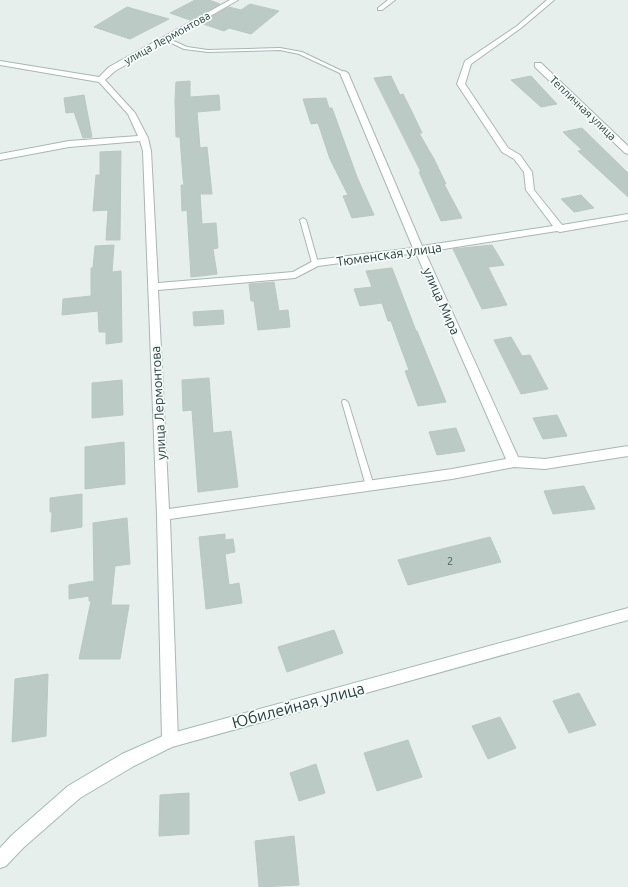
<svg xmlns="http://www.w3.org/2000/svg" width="628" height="887" font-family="Ubuntu,sans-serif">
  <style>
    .building { fill: #bbcac5; stroke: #b8c8c4 }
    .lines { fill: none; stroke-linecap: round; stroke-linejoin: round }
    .lane-casing { stroke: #a8b7b4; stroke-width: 2 }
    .street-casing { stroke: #a8b7b4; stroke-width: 2 }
    .secondary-casing { stroke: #a4bab5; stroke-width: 2 }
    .lane { fill: #fff; fill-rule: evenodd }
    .street { fill: #fff; fill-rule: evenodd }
    .secondary { fill: #fff; fill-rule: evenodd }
    .labels { text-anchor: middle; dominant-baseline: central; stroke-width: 3.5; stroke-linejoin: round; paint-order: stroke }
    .far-street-label { font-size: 11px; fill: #25413d; stroke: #f7fbf9 }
    .number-label { font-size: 11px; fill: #4a635f }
    .street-label { font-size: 13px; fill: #25413d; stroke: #f7fbf9 }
    .near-street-label { font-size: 16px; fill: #25413d; stroke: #f7fbf9 }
  </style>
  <rect width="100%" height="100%" fill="#e6efec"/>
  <g class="building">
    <path d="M195,0h14l11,4 -30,16 -20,-7z"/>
    <path d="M250,4l29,7 -28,23 -22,-6 -5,3 -24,-8 29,-16 12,3z"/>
    <path d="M127,7l42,12 -39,20 -36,-12z"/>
    <path d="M391,76l9,19 3,-1 9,18 10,21h-3l15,26 12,25h-2l18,34 -21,3 -22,-49h2l-47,-94z"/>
    <path d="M531,76l26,28 -16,3 -30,-27z"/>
    <path d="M190,81v16l29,-2 1,15 -23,2 3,36 7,-1 5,47h-12l2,30 14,-1 2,25 -5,1 4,25 -26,3 -4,-67 -5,1 -1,-26h3l-1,-7 -3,-41h-4l-1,-37 1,-18z"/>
    <path d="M84,95l8,42 -9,1 -9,-26 -8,1 -2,-15z"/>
    <path d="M326,98l3,10h3l25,69 17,38 -22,3 -9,-22 5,-1 -18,-36 -12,-36 -7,1 -8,-25z"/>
    <path d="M582,128l46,45v24l-50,-46 4,-1 -19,-18z"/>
    <path d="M121,151l-1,89h-14l2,-30 -15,1 3,-36h4v-23z"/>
    <path d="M581,195l13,13 -20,4 -13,-13z"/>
    <path d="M114,245l-2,27 9,-1 1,71 -16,2v-12h-7l-1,-21 -36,4 1,-16 28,-3v-28h2l2,-22z"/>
    <path d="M492,245l12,20 -16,2 19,38 -25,4 -29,-60z"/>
    <path d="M392,268l24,63h1l29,71 -28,4 -13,-35 4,-1 -18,-49h-3l-6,-18 -22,3 -6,-17 18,-2 -6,-16z"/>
    <path d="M274,282l5,29 9,-1 2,17 -32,3 -4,-29h-3l-2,-17z"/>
    <path d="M223,310l1,14 -30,2 -1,-14z"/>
    <path d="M511,337l11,19 8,-1 18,34 -27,5 -27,-54z"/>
    <path d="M209,378l4,55 18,-2 7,56 -40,5 -6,-82 -9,1 -1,-31z"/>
    <path d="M122,380l1,35 -31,3v-35z"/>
    <path d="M557,415l10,21 -24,3 -10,-21z"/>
    <path d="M456,428l9,23 -28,4 -8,-23z"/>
    <path d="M124,442l1,42 -40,5v-42z"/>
    <path d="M584,486l11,23 -42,5 -9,-23z"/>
    <path d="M82,494v33l-31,5 1,-20h-2v-14z"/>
    <path d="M127,518l3,46 -15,2 -4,39h18l-9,54h-41l12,-58h-2v-5l-20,3v-14l25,-4 -1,-58z"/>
    <path d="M225,534v6l8,-1 2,13 -10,2 4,31 10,-2 3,20 -36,6 -7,-72z"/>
    <path d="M490,537l11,25 -93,23 -10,-25z"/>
    <path d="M334,630l9,23 -56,19 -9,-25z"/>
    <path d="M48,674l-2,62 -34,6 3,-63z"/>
    <path d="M579,693l17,32 -27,8 -16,-32z"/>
    <path d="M500,717l16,31 -28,11 -16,-33z"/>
    <path d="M408,740l14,37 -45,14 -13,-38z"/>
    <path d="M316,764l9,29 -26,8 -9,-28z"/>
    <path d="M189,793v41l-30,2 1,-41z"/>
    <path d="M294,836l5,49 -40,2 -4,-46z"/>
  </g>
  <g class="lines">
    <defs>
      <g id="lane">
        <path d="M165,38h2l20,9 21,3 72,-2 22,4 44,21 -4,1 -43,-20 -19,-4 -72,2 -24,-3 -19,-9z"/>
        <path d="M303,218l3,2 12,43 -1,1h-4l-1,-1 -12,-43z"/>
        <path d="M343,400h2l3,2 26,84 -1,2h-6l-1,-2 -24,-84z"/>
      </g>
      <g id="street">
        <path d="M230,0h8l-123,71 -10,9 30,33 13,25 3,13 7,132 135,-11 22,-12 98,-12 -73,-175 4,-2 4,2 74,173 131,-20 -27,-36 -2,-18 -10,-13 -12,-7 -45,-68 8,-23 52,-35 30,-26h7l-33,28 -50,36 -6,20 43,64 12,7 12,17 2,18 28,35 66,-11v6l-68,12 -3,-1 -132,21 93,205 27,2 83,-13v10l-83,13 -31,-2 -62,12 -282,40 8,221 -3,5 -5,3 -5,-3 -3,-5 -5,-225 -14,-364 -3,-10 -71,6 -69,13v-6l69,-13 69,-5 -10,-22 -29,-32 -99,-17v-4l99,16 10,-10zM416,253l90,206 -54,10 -283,40 -11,-219 137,-12 23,-12z"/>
        <path d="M388,0h7l-13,10h-4v-2z"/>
        <path d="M535,63h6l87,83v8l-3,-1 -90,-86z"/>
      </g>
      <path id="secondary" d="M628,608v12l-456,127 -38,19 -54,32 -57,50 -17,18 -6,2v-20l11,-12 57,-50 54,-32 43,-19z"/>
    </defs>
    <use href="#lane" class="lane-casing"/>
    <use href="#street" class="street-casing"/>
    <use href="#secondary" class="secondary-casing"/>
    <use href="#lane" class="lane"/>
    <use href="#street" class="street"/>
    <use href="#secondary" class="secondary"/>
  </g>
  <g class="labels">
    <g class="far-street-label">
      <text transform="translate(167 38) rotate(-29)">улица Лермонтова</text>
      <text transform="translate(583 108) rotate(44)">Тепличная улица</text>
    </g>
    <g class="number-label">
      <text x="450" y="561">2</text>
    </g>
    <g class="street-label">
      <text transform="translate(389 254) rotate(-8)">Тюменская улица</text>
      <text transform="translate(442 301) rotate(66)">улица Мира</text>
      <text transform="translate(158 403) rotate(-93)">улица Лермонтова</text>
    </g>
    <g class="near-street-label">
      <text transform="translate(298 705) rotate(-15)">Юбилейная улица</text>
    </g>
  </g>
</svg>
